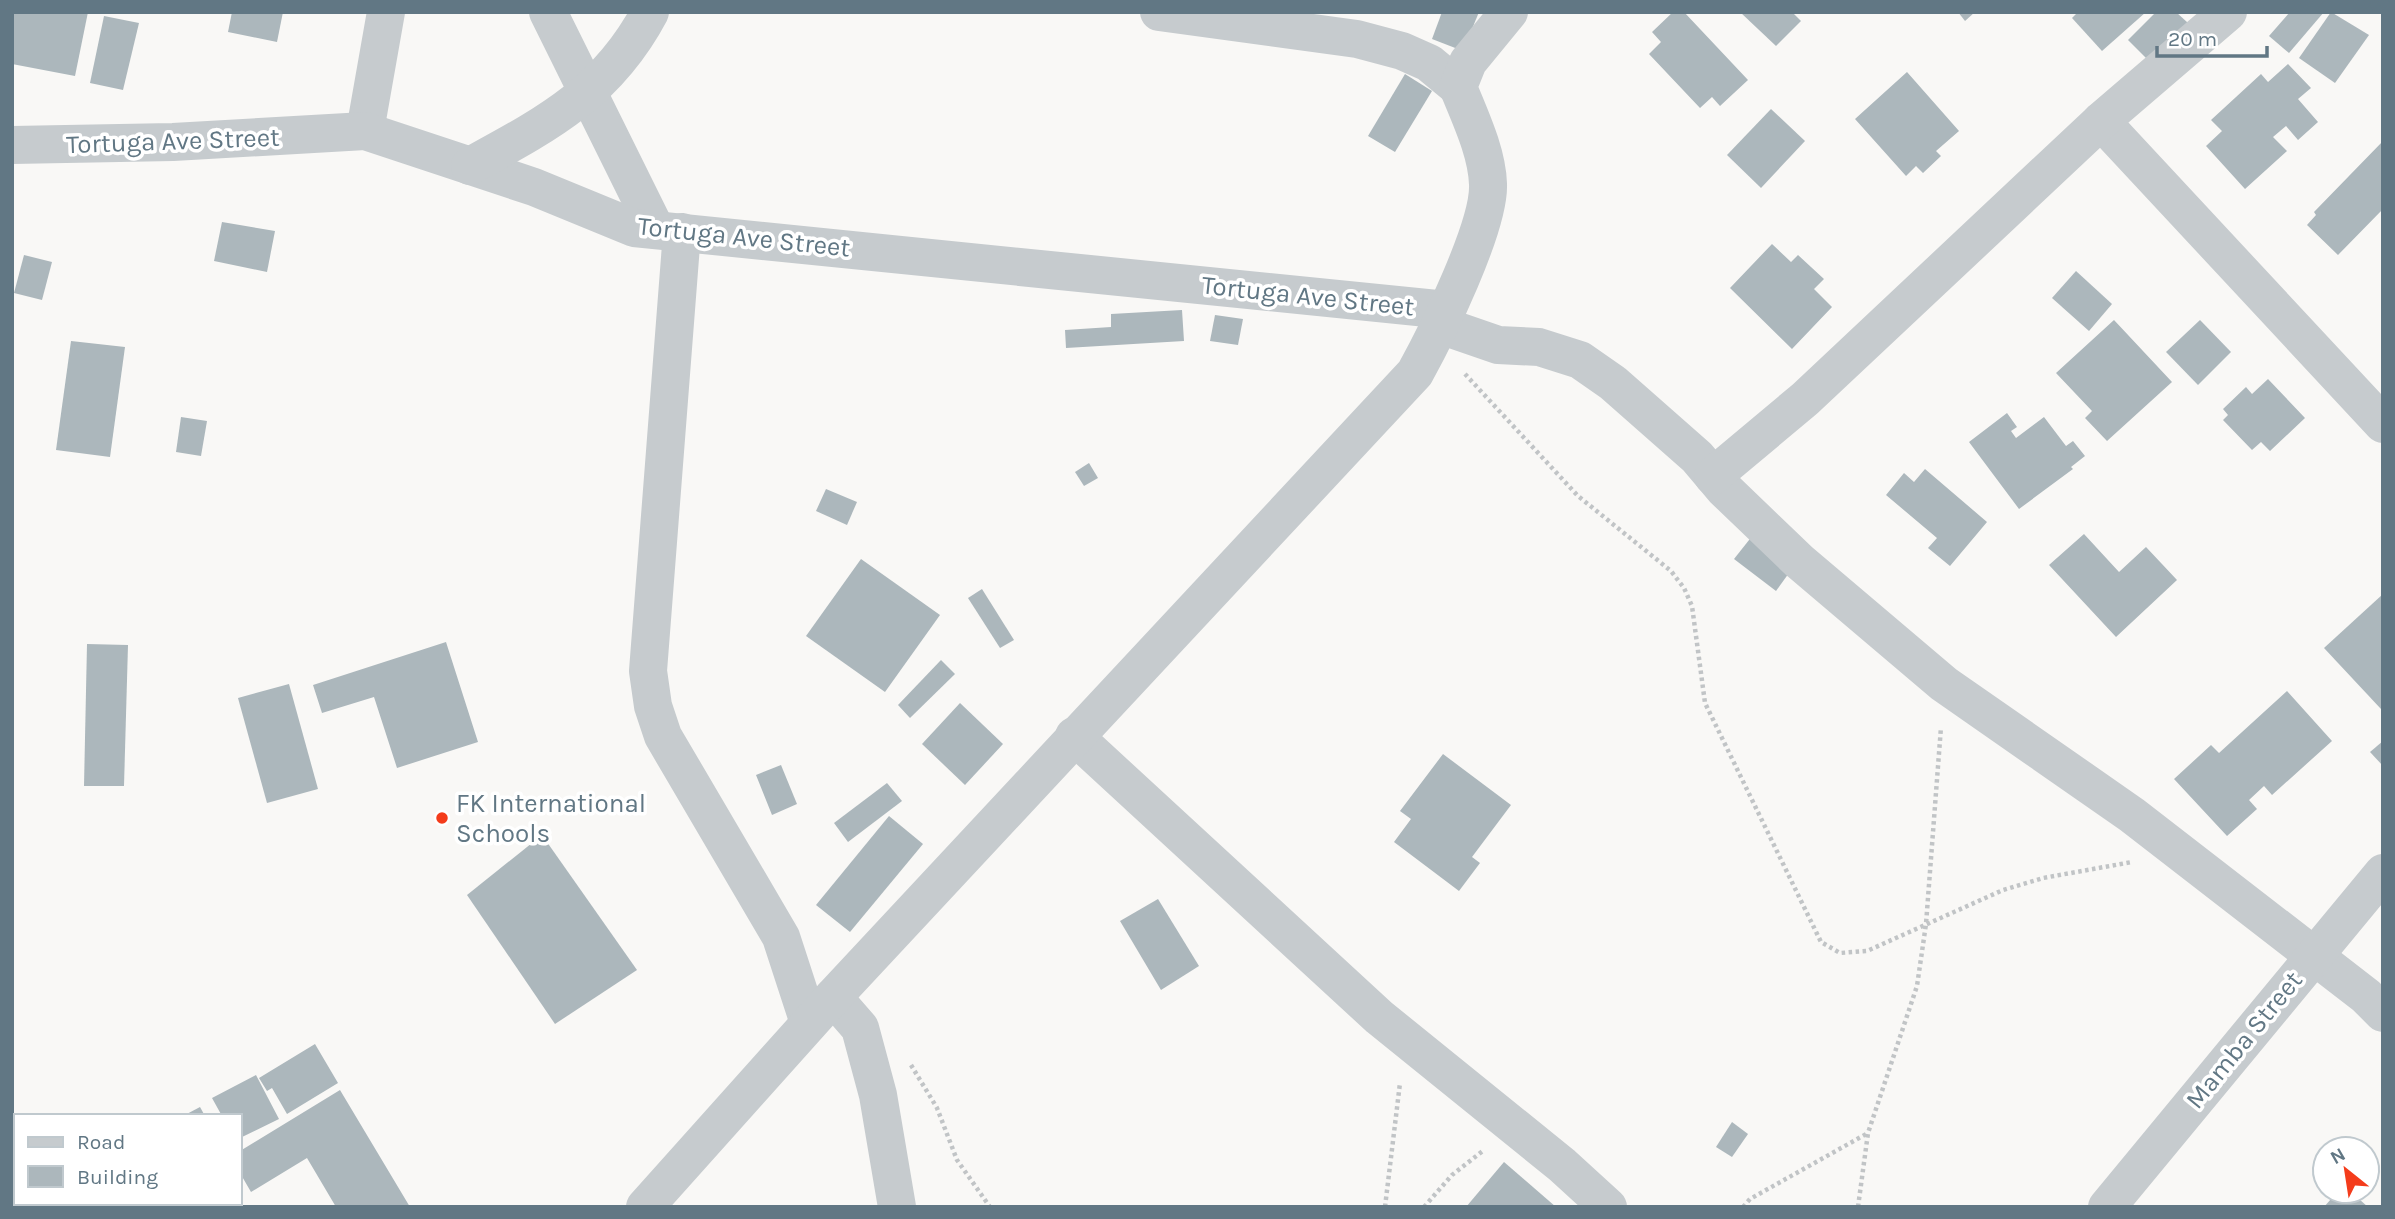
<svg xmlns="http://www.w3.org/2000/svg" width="2395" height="1219" font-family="Karla,sans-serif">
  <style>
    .building { fill: #acb7bc }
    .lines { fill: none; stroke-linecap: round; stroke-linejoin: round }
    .path { stroke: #c1c4c6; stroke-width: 4.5; stroke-dasharray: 3.5 3.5; stroke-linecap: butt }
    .minor { stroke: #c6cbce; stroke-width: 38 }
    .poi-dot { fill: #f43c1b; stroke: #fff; stroke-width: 2.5 }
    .labels { text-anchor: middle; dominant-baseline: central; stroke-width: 7; stroke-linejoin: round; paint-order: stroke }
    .street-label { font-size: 26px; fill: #617784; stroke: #fff }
    .poi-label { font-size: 26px; fill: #617784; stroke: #fff; text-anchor: start }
  </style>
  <rect width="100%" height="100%" fill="#f9f8f6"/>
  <g class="building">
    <path d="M12,12h76l-13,64 -63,-12z"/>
    <path d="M232,12h51l-6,30 -49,-10z"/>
    <path d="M1442,12h37l-16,39 -31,-12z"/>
    <path d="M1673,12h11l64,68 -28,26 -8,-9 -12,11 -51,-54 12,-12 -9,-10z"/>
    <path d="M1740,12h52l9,9 -25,25z"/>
    <path d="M1958,12h17l-10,9z"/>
    <path d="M2078,12h68l-44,39 -30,-33z"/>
    <path d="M2156,12h20l12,11 -38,39 -22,-22z"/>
    <path d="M2290,12h34l-35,41 -20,-17z"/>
    <path d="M2331,12l38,23 -34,48 -36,-25z"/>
    <path d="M104,16l35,7 -16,67 -33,-7z"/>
    <path d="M2288,64l23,24 -13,11 20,23 -20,18 -12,-14 -13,11 14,14 -42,38 -39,-43 16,-15 -11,-11 50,-46 7,8z"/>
    <path d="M1907,72l52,59 -23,20 5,5 -18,17 -7,-7 -10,10 -51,-57z"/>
    <path d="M1405,74l27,17 -37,61 -27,-16z"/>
    <path d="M1771,109l34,32 -44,47 -34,-33z"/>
    <path d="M2383,141v68l-45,46 -31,-30 9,-10 -2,-3z"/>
    <path d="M222,222l53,9 -8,41 -53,-11z"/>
    <path d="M1772,244l19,18 7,-7 26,24 -10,10 18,18 -40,42 -62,-61z"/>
    <path d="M24,255l28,7 -10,38 -28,-7z"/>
    <path d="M2076,271l36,33 -23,27 -37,-33z"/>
    <path d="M1182,310l2,31 -118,7 -1,-18 46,-3v-13z"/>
    <path d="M1215,315l28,4 -5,26 -28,-4z"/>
    <path d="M2114,320l58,62 -65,59 -22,-23 7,-7 -36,-38z"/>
    <path d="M2200,320l31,32 -33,33 -32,-33z"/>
    <path d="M71,341l54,6 -15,110 -54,-7z"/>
    <path d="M2268,379l37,39 -35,33 -9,-9 -9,8 -29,-30 5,-5 -5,-6 23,-22 6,7z"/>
    <path d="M2007,413l10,14 -6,4 5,7 28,-21 22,29 7,-5 12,15 -14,11 2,2 -54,40 -50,-67z"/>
    <path d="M181,417l26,4 -6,35 -25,-4z"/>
    <path d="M1089,463l9,15 -14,8 -9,-14z"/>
    <path d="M1925,469l62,53 -37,44 -22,-18 9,-10 -51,-43 18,-22 10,9z"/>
    <path d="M826,489l31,13 -10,23 -31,-14z"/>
    <path d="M2084,534l35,38 27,-25 31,33 -61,57 -67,-72z"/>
    <path d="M1753,535l41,31 -18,25 -42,-32z"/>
    <path d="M861,559l79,56 -55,77 -79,-56z"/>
    <path d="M982,589l32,51 -14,8 -32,-50z"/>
    <path d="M2383,594v114l-2,1 -57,-61z"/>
    <path d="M446,642l32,100 -81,26 -23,-71 -52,16 -9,-28z"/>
    <path d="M87,644l41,1 -4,141h-40z"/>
    <path d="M941,660l14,14 -45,44 -12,-13z"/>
    <path d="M289,684l29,105 -51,14 -29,-105z"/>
    <path d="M2287,691l45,50 -60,54 -8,-9 -15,14 8,9 -30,27 -53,-57 37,-34 8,8z"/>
    <path d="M960,703l43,41 -38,41 -43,-41z"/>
    <path d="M2383,741v25l-13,-14z"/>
    <path d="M1443,754l68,51 -39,52 8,6 -21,28 -65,-49 17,-23 -11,-8z"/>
    <path d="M781,765l16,39 -25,11 -16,-40z"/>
    <path d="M887,783l15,18 -54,41 -14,-19z"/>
    <path d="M889,816l34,28 -73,88 -34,-27z"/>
    <path d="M542,835l95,135 -82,54 -88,-129z"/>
    <path d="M1158,899l41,67 -38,24 -41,-69z"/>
    <path d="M315,1044l23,39 -51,31 -15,-26 -5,3 -8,-13z"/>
    <path d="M256,1075l23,44 -39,19v-22h-18l-10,-18z"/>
    <path d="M340,1090l70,117h-74l-29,-49 -56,34 -11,-19v-22z"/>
    <path d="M200,1107l5,9h-22z"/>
    <path d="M1732,1122l16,12 -16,23 -16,-10z"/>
    <path d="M1504,1162l52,45h-90z"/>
    <path d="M2338,1191h12l18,16h-44z"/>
    <path d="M22,1203h111l-6,4h-111z"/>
    <path d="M171,1203h60l2,4h-61z"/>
  </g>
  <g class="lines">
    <g class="path">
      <path d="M1465,374l113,122 93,75 13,17 8,18 13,97 116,239 19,11 27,-2 136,-61 40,-12 89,-16"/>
      <path d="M911,1065l26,43 20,52 33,47"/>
      <path d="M1385,1207l15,-124"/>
      <path d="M1424,1207l28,-32 32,-25"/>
      <path d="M1743,1207l7,-8 118,-66"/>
      <path d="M1858,1207l10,-74 49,-147 9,-62 15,-197"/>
    </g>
    <g class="minor">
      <path d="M548,12l108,218"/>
      <path d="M1159,12l198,27 45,12 27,12 29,24"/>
      <path d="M2101,121l282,303"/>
      <path d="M365,131l21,-119"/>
      <path d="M12,145l161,-3 192,-11 169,56 100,41 813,82"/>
      <path d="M470,166c77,-42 137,-73 180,-154"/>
      <path d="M682,232l-34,439 5,35 10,30 118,201 28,86"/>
      <path d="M1440,325l58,20 41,2 41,13 33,23 84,74 27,32 75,72 145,123 188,131 234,181 17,17"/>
      <path d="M1713,476l92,-77 296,-278 127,-109"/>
      <path d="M1074,736l305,281 183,148 46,42"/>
      <path d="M833,997l27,31 18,67 19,112"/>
      <path d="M645,1207l188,-210 582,-624c21,-38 75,-147 73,-189 -1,-32 -18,-67 -30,-97l10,-25 41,-50"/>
      <path d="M2107,1207l276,-334"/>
    </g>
  </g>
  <circle class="poi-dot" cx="442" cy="818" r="7"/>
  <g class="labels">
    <g class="street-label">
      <text transform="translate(173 141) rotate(-2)">Tortuga Ave Street</text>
      <text transform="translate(744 237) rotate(6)">Tortuga Ave Street</text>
      <text transform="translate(1308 296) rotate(6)">Tortuga Ave Street</text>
      <text transform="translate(2244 1040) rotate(-51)">Mamba Street</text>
    </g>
    <g class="poi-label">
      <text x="456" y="803">FK International<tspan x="456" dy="30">Schools</tspan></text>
    </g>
  </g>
  <rect width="2395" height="1219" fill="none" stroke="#617784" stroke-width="28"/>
  <rect x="14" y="1114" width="228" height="91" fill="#ffffff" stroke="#c0c9ce" stroke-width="2"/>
  <rect x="28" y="1137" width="35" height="10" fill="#c6cbce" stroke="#c0c9ce" stroke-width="2"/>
  <text x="77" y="1149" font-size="21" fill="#617784">Road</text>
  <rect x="28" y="1166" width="35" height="21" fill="#acb7bc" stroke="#c0c9ce" stroke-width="2"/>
  <text x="77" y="1184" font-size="21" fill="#617784">Building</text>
  <g transform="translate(2346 1170) rotate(330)"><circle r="33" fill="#ffffff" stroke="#c0c9ce" stroke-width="2"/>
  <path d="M0-5L12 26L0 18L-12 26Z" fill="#f43c1b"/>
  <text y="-10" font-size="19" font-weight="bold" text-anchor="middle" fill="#617784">N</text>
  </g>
  <path d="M2157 46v10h110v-10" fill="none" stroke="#617784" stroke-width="3.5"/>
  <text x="2168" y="46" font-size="21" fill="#617784" stroke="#ffffff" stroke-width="5" paint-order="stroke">20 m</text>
</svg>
